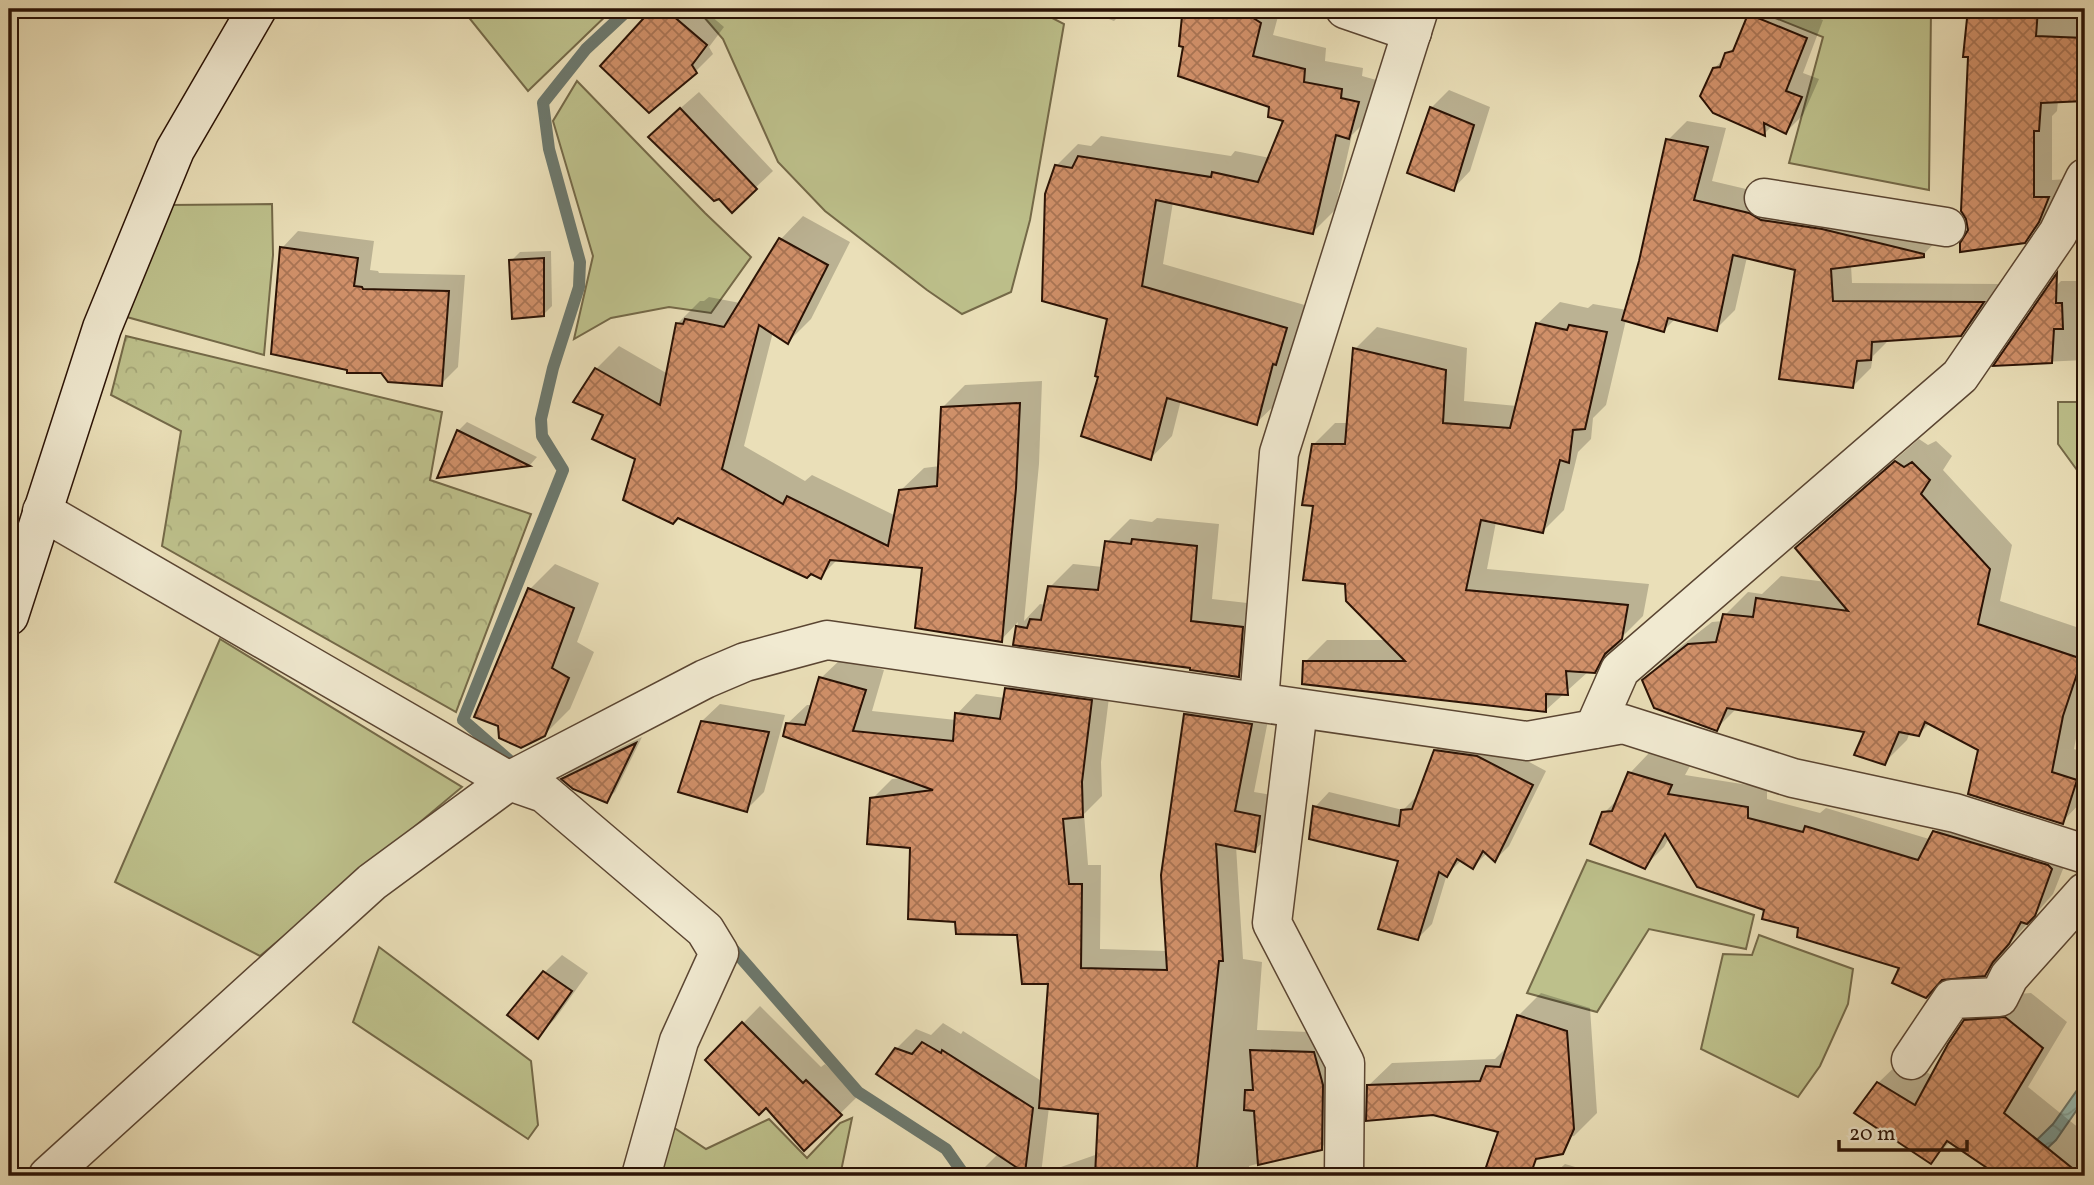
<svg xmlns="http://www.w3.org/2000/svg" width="2094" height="1185" font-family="Vollkorn,serif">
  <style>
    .grass { fill: #bdc08b; stroke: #746948; stroke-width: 2 }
    .forest { fill: url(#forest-crowns); stroke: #746948; stroke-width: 2 }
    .water { fill: url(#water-waves); stroke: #6c786d; stroke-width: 2 }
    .shadow { fill: #0003; fill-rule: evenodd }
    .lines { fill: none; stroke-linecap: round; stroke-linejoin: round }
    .stream { stroke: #6c786d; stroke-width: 12 }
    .building { fill: url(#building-cross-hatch); stroke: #2a1205; stroke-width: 2 }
    .street-casing { stroke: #5a4532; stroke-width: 41 }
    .secondary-casing { stroke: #2a1205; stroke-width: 41 }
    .street { stroke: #f1ead1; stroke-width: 38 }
    .secondary { stroke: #f1ead1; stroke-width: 38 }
  </style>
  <defs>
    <pattern id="forest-crowns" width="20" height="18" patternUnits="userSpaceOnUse" patternTransform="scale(1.75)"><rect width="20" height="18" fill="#bdc08b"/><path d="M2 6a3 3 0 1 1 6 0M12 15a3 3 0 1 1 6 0" fill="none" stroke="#a3a476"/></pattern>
    <pattern id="water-waves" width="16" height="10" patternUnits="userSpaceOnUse" patternTransform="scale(1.75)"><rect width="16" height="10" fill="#98bcb3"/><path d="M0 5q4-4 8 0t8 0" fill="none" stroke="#83a198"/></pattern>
    <pattern id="building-cross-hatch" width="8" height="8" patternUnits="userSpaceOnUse" patternTransform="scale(1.75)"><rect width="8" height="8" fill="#d09069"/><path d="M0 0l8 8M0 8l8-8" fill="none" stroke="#a97454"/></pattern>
  </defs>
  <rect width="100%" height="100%" fill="#eadfb8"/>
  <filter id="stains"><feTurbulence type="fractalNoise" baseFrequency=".00286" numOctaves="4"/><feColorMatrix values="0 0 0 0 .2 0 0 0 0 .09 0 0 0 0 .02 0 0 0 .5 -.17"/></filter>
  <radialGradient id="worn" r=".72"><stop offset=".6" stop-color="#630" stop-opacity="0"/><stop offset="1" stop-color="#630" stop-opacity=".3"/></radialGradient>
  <g class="grass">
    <path d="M462,9h151l-85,82z"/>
    <path d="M697,9h338l29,15 -34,196 -19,72 -49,22 -35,-24 -102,-79 -47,-49 -55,-123z"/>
    <path d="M1753,9h178l-2,181 -140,-27 34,-126z"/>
    <path d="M577,81l128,132 46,44 -40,56 -42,-6 -58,11 -37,21 19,-83 -40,-135z"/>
    <path d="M272,204l1,51 -9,100 -148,-41 53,-109z"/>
    <path d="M2058,402h27v79l-27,-37z"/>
    <path d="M220,639l242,148 -202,169 -145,-74z"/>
    <path d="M1587,860l167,55 -8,34 -97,-20 -52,83 -70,-19z"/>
    <path d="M1759,935l94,34 -5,35 -28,62 -22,31 -97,-48 22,-95 29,1z"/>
    <path d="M379,947l152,114 7,64 -10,14 -175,-117z"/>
    <path d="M852,1118l-12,58h-184l17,-49 33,22 63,-30 38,39 33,-35z"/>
  </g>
  <path class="forest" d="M126,336l316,76 -12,68 101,34 -75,198 -294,-166 19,-115 -70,-36z"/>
  <path class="water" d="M2085,1079v19l-29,42 -38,36h-18l53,-52z"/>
  <g class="shadow">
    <path d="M655,9h48l21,18 -15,20 4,7 -18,18 -93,-6z"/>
    <path d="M1083,9h43l-12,12z"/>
    <path d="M1190,9h90l-7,26 53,13 -1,13 38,7 -1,8 18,5 -9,35 -19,19 -17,75 -22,22 -140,-30 -10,62 145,42 -11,35 -5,5 -14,56 -22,21 -75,-23 -9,36 -21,22 -51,-83 9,-57 -53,-152 22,-22 13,2 10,-10 130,20 4,-5 35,7 15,-38 -14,-14 -86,-61 -1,-29z"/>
    <path d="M1756,9h38l29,11 -20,53 16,6 -16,36 -17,17 -14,-6 -8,8 -50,-65 25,-27 11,-27z"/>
    <path d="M1968,9h117v91l-27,1 -1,10 -5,5v64l16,-1 -25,43 -19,19 -55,-11 1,-174z"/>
    <path d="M1449,90l41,17 -20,64 -17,18 -22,-81z"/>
    <path d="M699,92l74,79 -41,39 -65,-90z"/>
    <path d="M1687,121l39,7 -14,53 230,54 -19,20 -72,10 1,18 149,1 -21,31 -20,19 -70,5 -17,17 -2,12 -19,19 -55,-118 -50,-12 -12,53 -19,19 -40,-11 -12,12 -38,-10 -20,85 -13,13 -2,21 -13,13 -14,58 -22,22 -46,-10 -9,47 162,15 -6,32 -19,19 -8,14 -22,22h-5l-43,39 -241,-48 22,-22h60l-40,-58 -32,-77 -2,-60 22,-22h14l6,-74 22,-22 90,21 -3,53 53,5 21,-83 22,-21 28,6 5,-4 34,6 41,-170z"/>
    <path d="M803,216l47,26 -39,77 -23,23 -15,-10 -29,114 61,35 7,-6 84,41 4,-25 24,-23 16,-2 2,-58 23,-23 77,-4 -3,83 -15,157 16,-17 6,1 4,-18 23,-23 30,3 4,-25 23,-23 22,3 5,-4 62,6 -7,75 53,6 -4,48 -23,22 -46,-9 -177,-23 3,-21 -17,18 -77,-74 -86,-7 -17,17 -184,-118 -31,-44 -10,-45 23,-23 49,28 9,-50 23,-23h4l5,-4 31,6 41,-64z"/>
    <path d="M298,231l76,10 -4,29 8,1 1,2 86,2 -7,92 -17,17 -59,-12 -33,-4 -67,-120z"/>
    <path d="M551,251l1,55 -9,9 -32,-54 9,-9z"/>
    <path d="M2061,281h24v79l-88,4 41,-60z"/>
    <path d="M467,422l70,35 -7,8 -90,11 18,-45z"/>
    <path d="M1919,439l9,6 8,-4 16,15 -9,14 69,75 -12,56 85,29v61l-11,58 11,4v45l-23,24 -82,-73 -50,-26 -11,11 -9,-2 -3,8 -23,23 -18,-33 -129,-22 -21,21 -72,-49 23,-23 45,-35 11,-1 2,-6 23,-23 14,2 19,-18 45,6 -29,-34 23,-23z"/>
    <path d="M555,564l44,19 -22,59 17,10 -24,57 -26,26 -14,-146z"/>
    <path d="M841,659l43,11 -12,41 84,9 1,-6 19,-20 29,4 2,-9 19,-20 85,12 -10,81 1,34 -18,18 4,51h13l-1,84 67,2 18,-237 20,-19 66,10 -17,87 25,4 -5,34 -19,20 -19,-4 7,113 19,3 -5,68 77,3 7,95 -20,20 -72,18v10h-273l22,-22 -102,-105 20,-20 15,6 12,-12 18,11 2,-3 80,51 6,-100 -30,-49 -62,-13 -46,-73 -39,-48 20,-20 11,-1 -116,-54 20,-19h6l8,-27zM1049,1107l51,5 -2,42 -57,20z"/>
    <path d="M720,704l65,11 -21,77 -18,18 -44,-89z"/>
    <path d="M1449,736l43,6 54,29 -37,75 -14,14 -8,-7 -14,14 -11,-7 -15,14 -15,50 -14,14 -18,-78 -85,-53 14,-15 74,18 14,-14 18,-45z"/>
    <path d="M642,737l-27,55 -9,8 -43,-21 8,-8z"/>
    <path d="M1649,753l41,13 -5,9 82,13v11l53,14 6,-5 103,31 24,-27 118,37 -18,45 -41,47 -8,13 -20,20 -40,4 -43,-11 -101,-41 -34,-17 -97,-71 -5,9 -20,20 -40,-54 16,-16 10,-24z"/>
    <path d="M562,955l26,18 -33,46 -18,18 -27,-22 35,-43z"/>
    <path d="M1541,993l49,15 7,105 -23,23 -81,16 7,-22 -132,-44 24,-23 103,-4 14,-14 9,-29z"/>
    <path d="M2031,993l36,29 -39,65 52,42 5,-27v74h-83l-51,-35 -21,21 -52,-79 26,-25 29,18 32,-54 26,-26z"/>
    <path d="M760,1006l61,61 4,-3 33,32 -54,53 -38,-44 -59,-45z"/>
    <path d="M1565,1164l34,10v2h-47z"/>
  </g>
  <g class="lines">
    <g class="stream">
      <path d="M510,761l-47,-41 100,-250 -21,-34 -1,-17 12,-51 26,-81 1,-25 -31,-113 -6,-46 43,-54 43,-40"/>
      <path d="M727,942l131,150 88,57 19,27"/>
    </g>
  </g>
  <g class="building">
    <path d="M652,9h13l42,36 -15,20 5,8 -48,40 -49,-47z"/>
    <path d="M1188,9h51l22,14 -8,33 52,13 -1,13 38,7 -1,9 18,4 -10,37 -13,-4 -23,99 -157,-34 -14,86 145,42 -11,37 -3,-1 -16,61 -90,-27 -16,62 -70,-24 17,-59 -3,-1 12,-57 -65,-18 3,-107 10,-29 17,3 6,-12 133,21 1,-5 46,10 25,-61 -15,-4 1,-10 -91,-31 5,-29 -4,-1 3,-30 5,-1z"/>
    <path d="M1968,9h70l-2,27 49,2v63l-44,2 -2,28h-5v66h15l-10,25 -14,21 -65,9v-9l8,-13 -2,-11 -5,-8 7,-154h-5z"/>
    <path d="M1748,14l59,24 -21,53 16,6 -16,37 -22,-11 1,13 -52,-23 -13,-17 13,-28 7,-1 5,-14 8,-2z"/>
    <path d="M1430,107l44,18 -20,66 -47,-18z"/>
    <path d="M680,108l77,81 -25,24 -13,-14 -5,2 -66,-64z"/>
    <path d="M1666,139l42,8 -14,53 55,13 12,7 61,9 102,25v3l-93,12 2,32 151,1 -23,34 -89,6 -1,18 -14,1 -4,27 -74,-9 16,-109 -62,-15 -16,76 -49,-13 -4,14 -42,-12 17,-59z"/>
    <path d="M779,238l49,27 -40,79 -29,-19 -37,144 61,35 4,-8 101,50 11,-56 38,-4 4,-79 79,-4 -4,85 -14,154 -87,-14 7,-60 -92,-8 -9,19 -10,-5 -4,4 -129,-60 -5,6 -50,-24 12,-41 -43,-20 11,-24 -30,-13 22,-34 65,37 16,-82 7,1 2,-5 39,8z"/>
    <path d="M280,247l78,11 -4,28 8,1 1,2 86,2 -7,95 -54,-4 -7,-9h-34v-3l-76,-16z"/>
    <path d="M544,258v58l-32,3 -3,-59z"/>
    <path d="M2057,273l-1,30h6l1,26h-9l-2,34 -59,3z"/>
    <path d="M1536,323l31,7 2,-5 38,7 -22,97 -12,1 -4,33 -9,-3 -17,73 -62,-13 -15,70 162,15 -6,34 -17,15 -10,19 -29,-2 2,24 -22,-1v18l-244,-28 1,-23h102l-59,-60 -1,-17 -42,-4 10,-74 -11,-1 10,-61h33l8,-96 93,22 -3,53 67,5z"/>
    <path d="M457,430l73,36 -93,12z"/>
    <path d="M1895,461l9,6 8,-5 18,18 -9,14 69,75 -12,55 104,35 -19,57 -11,56 25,8 -14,44 -95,-30 10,-44 -53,-28 -6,14 -20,-4 -14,33 -31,-10 10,-23 -137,-24 -10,23 -63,-23 -12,-28 46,-36 28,-2 7,-28 30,3 3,-19 92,13 -53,-63z"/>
    <path d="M1132,539l65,7 -6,75 52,6 -4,50 -49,-7v-2l-177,-23 3,-19 11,2 3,-9 11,1 7,-34 50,4 7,-49 26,3z"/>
    <path d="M528,588l46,20 -22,60 17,10 -24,58 -24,12 -22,-10 -1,-12 -24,-9z"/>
    <path d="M819,677l47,13 -13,41 100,10 2,-28 45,6 5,-31 87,12 -10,82 1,35 -20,2 6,65h13l-1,84 86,2 -6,-95 23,-161 68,10 -17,87 25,5 -5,36 -39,-8 7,117h-4l-23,215h-101l3,-62 -59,-6 9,-124h-26l-5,-49 -61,-1 -1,-12 -47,-3 2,-71 -43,-4 3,-46 63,-8 -150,-54 3,-13 19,2z"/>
    <path d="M701,721l68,11 -22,80 -69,-20z"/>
    <path d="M636,743l-29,60 -34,-14 -12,-10z"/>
    <path d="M1434,750l43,6 56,29 -38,77 -12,-11 -10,18 -16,-10 -10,18 -8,-5 -21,68 -40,-11 20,-68 -89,-22 4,-33 86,20 2,-16 11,-1z"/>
    <path d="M1628,772l44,13 -4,9 80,13v11l55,14 2,-6 113,34 15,-29 115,34 4,4 -17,47 -8,8 -6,-2 -12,22 -16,18 -8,14 -43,4 -16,18 -34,-15 7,-15 -102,-31 1,-9 -36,-9 2,-9 -67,-23 -32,-53 -20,35 -55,-25 12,-32 10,-1z"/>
    <path d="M543,971l29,20 -34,48 -31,-24z"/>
    <path d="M1517,1015l50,16 7,98 -11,25 -27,5 -6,17h-47l15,-44 -65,-17 -67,6 1,-36 113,-4 6,-15 14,1z"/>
    <path d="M2005,1017l38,31 -39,65 78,63h-83l-52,-35 -16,23 -77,-51 23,-31 38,23 33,-61 16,-24z"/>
    <path d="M742,1022l61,61 3,-3 36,35 -38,36 -38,-43 -7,7 -54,-55z"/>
    <path d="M922,1042l19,11 1,-3 91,58 -8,65 -149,-99 19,-26 17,6z"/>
    <path d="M1250,1050l64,2 9,33 -1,65 -64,15 -4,-54 -10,-1 1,-20h8z"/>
  </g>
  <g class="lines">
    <defs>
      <g id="street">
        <path d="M1345,9l67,23"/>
        <path d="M1764,198l182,29"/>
        <path d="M42,511l467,270 35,12 161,137 14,23 -40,88 -38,135"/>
        <path d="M1259,701l20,-248 140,-444"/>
        <path d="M1298,709l-26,214 73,140 -1,113"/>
        <path d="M1594,729l26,-59 340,-294 98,-143 27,-55"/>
        <path d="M1911,1060l41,-61 47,-2 10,-20 76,-85"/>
        <path d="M48,1176l324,-294 137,-101 196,-102 40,-17 82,-22 700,101 96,-17 170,54 162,35 130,41"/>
      </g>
      <path id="secondary" d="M9,616l93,-288 73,-178 82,-141"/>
    </defs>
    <use href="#street" class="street-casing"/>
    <use href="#secondary" class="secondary-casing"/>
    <use href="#street" class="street"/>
    <use href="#secondary" class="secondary"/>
  </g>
  <rect width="2094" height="1185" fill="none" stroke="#eadfb8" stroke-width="35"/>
  <rect x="10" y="10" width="2073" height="1164" fill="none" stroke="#2a1205" stroke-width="3.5"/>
  <rect x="18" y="18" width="2059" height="1150" fill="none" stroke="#2a1205" stroke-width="2"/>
  <path d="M1839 1140v10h128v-10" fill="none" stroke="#2a1205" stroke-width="3.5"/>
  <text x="1849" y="1140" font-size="21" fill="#2a1205" stroke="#f1ead1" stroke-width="5" paint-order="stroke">20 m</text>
  <rect width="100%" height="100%" filter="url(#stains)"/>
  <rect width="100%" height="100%" fill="url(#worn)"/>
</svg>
